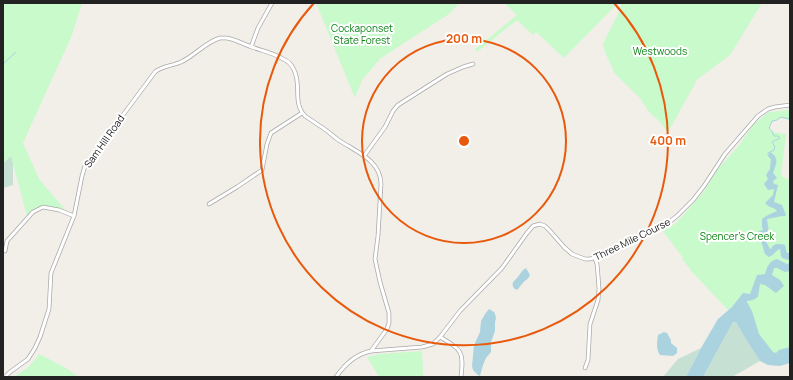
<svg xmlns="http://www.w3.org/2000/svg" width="793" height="380" font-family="Manrope,sans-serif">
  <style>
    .wetland { fill: #c6e0d4 }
    .park { fill: #c8facc }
    .water { fill: #aad3df }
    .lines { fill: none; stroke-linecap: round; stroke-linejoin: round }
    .stream { stroke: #aad3df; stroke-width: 1 }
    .minor-casing { stroke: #a9a9a9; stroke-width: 4.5 }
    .minor { stroke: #fff; stroke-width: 3 }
    .ring { fill: none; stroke: #e8590c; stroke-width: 2 }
    .labels { text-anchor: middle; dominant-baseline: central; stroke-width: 4; stroke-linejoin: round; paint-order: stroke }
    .park-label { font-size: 10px; fill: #0c8416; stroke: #fff }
    .street-label { font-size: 10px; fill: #222; stroke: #fff }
    .centre { fill: #e8590c; stroke: #fff; stroke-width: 2 }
    .ring-label { font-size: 12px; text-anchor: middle; font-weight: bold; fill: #e8590c; stroke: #fff; stroke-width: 4; stroke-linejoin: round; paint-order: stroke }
  </style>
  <rect width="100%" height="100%" fill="#f2efe9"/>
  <g class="wetland">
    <path d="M3,127l10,3v55l-10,3z"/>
    <path d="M733,322h3l9,16 15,23 -28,16h-29z"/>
    <path d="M701,348l-15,29h-23l15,-18z"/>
  </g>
  <g class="park">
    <path d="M3,3h79l-10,32 -49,108 16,36 28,33c-10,-4 -23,-9 -33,-3 -3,2 -5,5 -7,7l-16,-60 -8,8z"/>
    <path d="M316,3h143l-10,11 -68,44 -19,22 -7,18z"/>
    <path d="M504,3h114l-54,55 -28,-26 -3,3 -16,-15 -40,32 -2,-3 42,-34z"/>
    <path d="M621,3h141l-32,52 -35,26 1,1 -28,50 -10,-12 -9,-8 -9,-14 -25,-24 -10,-22 -2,-8 17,-34z"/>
    <path d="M790,110l-1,10 -8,-2 -10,5 -1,5 2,4 14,2 -5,42 9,4v170l-16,5 -42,-48 -4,3 -35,-37 -11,-14 1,-1 -20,-27 13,-8 11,-12 18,-21 12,-20 22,-25 15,-21 15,-12z"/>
    <path d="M422,351l1,21h-1l3,5h-46l-12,-20 13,-3z"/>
    <path d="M39,354l27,14 13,9h-64c3,-4 7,-5 11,-8 5,-4 9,-9 13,-15z"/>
  </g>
  <g class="water">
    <path d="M770,152c10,6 6,12 3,21l4,5 -4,3 1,3 4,1 -4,17 8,3 4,10 -1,1c-6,0 -11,2 -18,3 1,10 4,10 -4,17l7,13c1,0 2,-2 3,-3 3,-3 8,-2 12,-1l2,8h3v6l-2,1 -6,-2 -1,-2 -1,-7c-4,1 -6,6 -11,8l-4,-3c-2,-6 -3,-14 -8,-19l2,-4 4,-1 -1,-3v-8l4,-3 11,-5c-4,-5 -7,-2 -12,-8l8,-8 1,-6 -6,1 -4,-6 4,-5 -2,-4 4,-6 1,-11 -3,-2z"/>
    <path d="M777,259l10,5 3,-1v8l-5,1 -8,-4h-3l-2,7 8,5 4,6 -8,7 -11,-8 -5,-1 -2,13 -5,3 -6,1v1l5,9 7,23 14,18 3,1 3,-3 11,-3v16l-10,3 -12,-1 -8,-4 -15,-23 -9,-16h-3l-30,55h-17l15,-29 17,-29 14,-12 11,-14 7,1 7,-19 8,-1c2,-7 4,-13 12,-15z"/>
    <path d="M526,268l4,7c-2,5 -4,4 -7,8 -3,3 -4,5 -6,7 -4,-2 -5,-4 -4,-8l4,-4 6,-8z"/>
    <path d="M489,309l5,3 1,2 1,4 -1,4v9l-4,11v10l-5,6 -3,7 -3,11 -2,-1 -5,-5 -1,-4 2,-21 6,-13 1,-11 4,-7z"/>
    <path d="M664,332l3,1 4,7v3l6,5v5l-4,3 -13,-1c-4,-5 -3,-14 -2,-20z"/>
  </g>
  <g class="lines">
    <g class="stream">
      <path d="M3,64l13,-12"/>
      <path d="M771,158h-1l-2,-3v-2l6,-3 1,-3 -3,-5 8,-4 -2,-2h-4l-2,-5 -3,-3 3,-7 5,-1 4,-3 9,2"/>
    </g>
    <defs>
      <g id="minor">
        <path d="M251,47l7,-19 14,-25"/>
        <path d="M364,156l21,-29 8,-16 5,-6 49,-31 16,-7 10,-3"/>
        <path d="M209,204l28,-17 25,-17 5,-26 4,-11 31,-20"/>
        <path d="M5,251l2,-10 26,-29 10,-5 16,3 15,6"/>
        <path d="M440,337c22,13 24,14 21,40"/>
        <path d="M585,368l3,-8 2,-36 8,-24 1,-11 -1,-14 -1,-11 -2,-6"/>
        <path d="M5,377l5,-5 18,-13 7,-11 5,-11 9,-28 2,-36 23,-57 8,-40 3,-10 70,-94c7,-6 17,-6 26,-10 12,-5 26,-21 39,-24 1,0 4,0 6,0 9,1 17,6 26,9 10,4 22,6 31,12 5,2 9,6 11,11 8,15 -2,32 11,46 6,4 12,8 18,12 6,4 11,9 17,13 17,11 41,20 41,43l-3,52 -3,23 5,23 9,31v10l-2,6 -16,22"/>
        <path d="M336,377c9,-13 20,-23 35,-26l51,-4 11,-3 7,-7 20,-26 42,-43 25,-35 6,-7 7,-2 5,2 5,5 14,16 8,7 5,2 8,3h5l12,-4 29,-15 37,-17 9,-7 16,-16 11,-14 21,-32 33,-38 10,-7 7,-2 15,-2"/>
      </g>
    </defs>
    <use href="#minor" class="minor-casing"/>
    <use href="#minor" class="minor"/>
  </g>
  <g class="ring">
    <circle cx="464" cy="141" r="102"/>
    <path d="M614 3A204 204 0 1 1 314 3"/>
  </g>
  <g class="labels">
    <g class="park-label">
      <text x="362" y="28">Cockaponset<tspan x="362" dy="12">State Forest</tspan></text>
      <text x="660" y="51">Westwoods</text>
      <text x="737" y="236">Spencer's Creek</text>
    </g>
    <g class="street-label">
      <text transform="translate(104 141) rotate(-55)">Sam Hill Road</text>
      <text transform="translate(632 239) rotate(-26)">Three Mile Course</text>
    </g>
  </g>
  <circle cx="464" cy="141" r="6" class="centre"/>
  <g class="ring-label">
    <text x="464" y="43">200 m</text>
    <text x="668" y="145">400 m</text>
  </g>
  <rect width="793" height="380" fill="none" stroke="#222222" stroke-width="8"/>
</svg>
